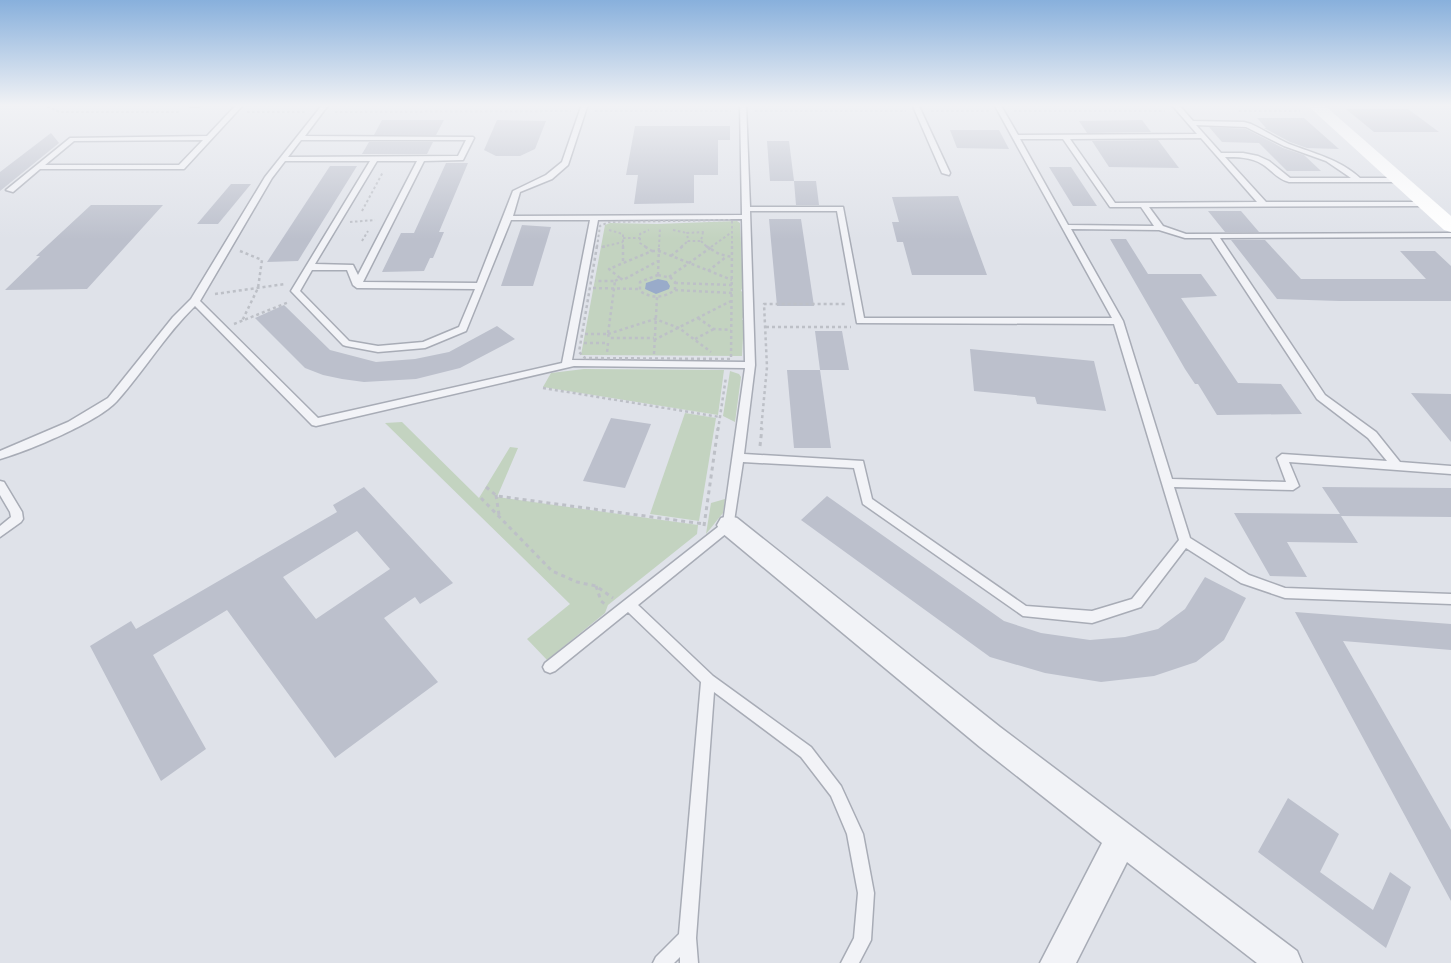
<svg xmlns="http://www.w3.org/2000/svg" width="1451" height="963" font-family="'IBM Plex Sans',sans-serif">
  <style>
    .green { fill: #c3d3c0 }
    .water { fill: #99abca }
    .building { fill: #bcc0cc; fill-rule: evenodd }
    .lines { fill: none; stroke-linecap: round; stroke-linejoin: round }
    .lane-casing { stroke: #a8acb6; stroke-width: 3 }
    .street-casing { stroke: #a8acb6; stroke-width: 3 }
    .path-far2 { stroke: #bdc0c7; stroke-width: 2; stroke-dasharray: 2.5 2.5; stroke-linecap: butt }
    .path-far1 { stroke: #bdc0c7; stroke-width: 2.5; stroke-dasharray: 3 3; stroke-linecap: butt }
    .path { stroke: #bdc0c7; stroke-width: 3; stroke-dasharray: 4 4; stroke-linecap: butt }
    .lane { fill: #f2f3f7; fill-rule: evenodd }
    .street { fill: #f2f3f7; fill-rule: evenodd }
    .secondary { fill: #fff; fill-rule: evenodd }
  </style>
  <rect width="100%" height="100%" fill="#dfe2e9"/>
  <g class="green">
    <path d="M737,221l3,2 3,63 -2,5 2,1v25l-1,3h2l-2,36 -161,-1 24,-130 5,-2 47,1z"/>
    <path d="M584,369l140,1 -6,45 -175,-28 8,-14z"/>
    <path d="M730,371l9,3 2,3 -6,45 -12,-6z"/>
    <path d="M685,413l31,5 -17,103 -49,-7z"/>
    <path d="M402,422l77,76 31,-51 8,1 -21,49 201,28 -1,9 -89,71 -3,8 -58,47 -20,-21 43,-35 -185,-181z"/>
    <path d="M725,499l-2,14 -17,21 5,-31z"/>
  </g>
  <path class="water" d="M658,279l9,2 3,5 -1,3 -13,5 -11,-5 1,-6z"/>
  <g class="building">
    <path d="M1346,109h62l31,23h-65z"/>
    <path d="M1257,118h47l35,31 -32,-1 -17,-6 -26,-14h2z"/>
    <path d="M382,120h62l-8,15h-62z"/>
    <path d="M497,120l49,1 -11,28 -15,7h-24l-12,-6z"/>
    <path d="M1142,120l9,12 -64,1 -8,-12z"/>
    <path d="M635,126h95v14h-12v35h-24v28l-60,1 4,-29h-12z"/>
    <path d="M1209,127l37,2 37,19 21,7 17,16h-34l-28,-28 -37,-1z"/>
    <path d="M950,130h49l10,19 -52,-1z"/>
    <path d="M51,133l8,10 -59,48v-19z"/>
    <path d="M1158,140l21,28 -70,-1 -17,-26z"/>
    <path d="M767,141h22l5,40h-24z"/>
    <path d="M369,142h64l-6,12h-65z"/>
    <path d="M446,163h22l-29,69h5l-11,26h-3l-6,13 -42,1 19,-39h13z"/>
    <path d="M330,166h27l-59,95 -31,1z"/>
    <path d="M1049,167h22l26,39h-24z"/>
    <path d="M794,181h22l3,24h-23z"/>
    <path d="M231,184h20l-33,40h-21z"/>
    <path d="M958,196l29,79h-75l-9,-33h-6l-5,-20h7l-7,-25z"/>
    <path d="M91,205h72l-76,84 -82,1 35,-34h-4z"/>
    <path d="M1208,211h33l18,21h-34z"/>
    <path d="M769,219h32l13,87h-37z"/>
    <path d="M522,225l29,2 -18,59h-32z"/>
    <path d="M1110,239h16l22,35h53l16,22 -36,2 57,85 43,1 21,30 -85,1 -19,-31h-3l-10,-15z"/>
    <path d="M1231,240h34l36,39h125l-26,-28h35l16,15v35h-112l-62,-2z"/>
    <path d="M284,305l46,45 46,12 39,-3 34,-7 48,-26 18,13 -55,29 -44,11 -52,3 -22,-3 -19,-4 -18,-7 -50,-50z"/>
    <path d="M815,331h27l7,39h-29z"/>
    <path d="M970,349l124,12 12,50 -69,-7 -2,-7 -61,-6z"/>
    <path d="M787,370h33l11,78h-37z"/>
    <path d="M1411,393l40,1v48z"/>
    <path d="M611,418l40,6 -26,64 -42,-7z"/>
    <path d="M364,487l89,96 -33,21 -5,-7 -31,21 54,64 -103,76 -108,-148 -74,45 53,94 -45,32 -71,-135 41,-25 5,8 201,-117 -4,-7zM357,531l33,38 -74,50 -33,-42z"/>
    <path d="M1322,487l129,1v29l-110,-1 17,27 -71,-1 20,35 -37,-1 -36,-63 106,1z"/>
    <path d="M827,496l177,125 37,12 49,7 35,-3 33,-8 27,-20 20,-32 41,21 -22,42 -28,22 -42,14 -53,6 -56,-9 -55,-16 -189,-137z"/>
    <path d="M1295,612l156,12v26l-108,-9 108,189v71z"/>
    <path d="M1288,798l51,36 -19,38 53,38 17,-38 21,15 -25,61 -128,-96z"/>
  </g>
  <g class="lines">
    <defs>
      <g id="lane">
        <path d="M185,104h19c-4,3 -15,3 -19,0z"/>
        <path d="M237,104h7l-60,65h-144l-27,23 -7,-2 64,-52 137,-2zM203,140l-24,25h-134l29,-24z"/>
        <path d="M323,104h6l-24,32 168,1 1,1 -11,22 -39,1 -61,121 114,1 36,-92 33,-16 16,-13 20,-58h6l-20,61 -16,14 -32,13 -7,24 229,-1 -2,-111h6l4,103h93l21,111h248l-118,-214h6l18,31 179,-1 -26,-30h7l15,17 51,1 7,2c13,6 25,14 38,20 26,10 50,15 71,34h42l1,2 -4,2h-110c-12,-3 -17,-12 -27,-18 -11,-7 -25,-7 -37,-7l41,45h160l4,2 -4,2 -277,1 14,19 23,8 265,-1v4l-231,1 105,157 51,37 24,30 51,4v8l-162,-12 10,24 -6,4 -119,-3 16,51 59,37 36,13 166,6v10l-166,-6 -44,-15 -55,-35 -45,59 -49,16 -69,-7 -160,-112 -9,-36 -111,-6 -10,66 -95,77 75,71 98,71 30,39 22,48 11,59 -3,47 -12,23h-18l13,-25 4,-45 -11,-59 -16,-38 -30,-39 -87,-65 -18,246 2,25h-18v-6l-6,6h-21l3,-6 23,-23 22,-252 -73,-70 -73,59 -5,2 -5,-2 -2,-4 2,-4 178,-140 22,-155 -171,-2 -258,60 -4,-1 -117,-119c-30,29 -51,65 -78,95 -19,21 -89,50 -117,58v-8l68,-29 40,-24 65,-81 18,-18 74,-122zM1196,125l50,2 38,19 42,15 25,17h-61l-21,-17 -11,-5 -15,-3h-22zM1201,138l56,64 -142,1 -45,-64zM1020,139h43l47,68h31l13,19 -86,-1zM301,140h165l-8,16 -170,1zM285,161h85l-79,130 52,54 3,1 32,6 47,-4 41,-17 45,-111h79l-28,143 -244,55 -118,-117 72,-123zM377,161h40l-59,114 -5,-10 -38,-1zM750,211h87l20,112 257,1 65,216 -47,59 -40,12 -66,-5 -154,-107 -9,-38 -119,-7 11,-89zM742,219l3,143 -173,-2 26,-140zM1071,229l88,1 26,8h26l106,161 51,39 19,23 -105,-7 -5,4 9,24 -114,-3 -49,-158zM312,270h35l6,15 4,3 118,1 -16,38 -36,15 -45,4 -29,-5 -49,-50z"/>
        <path d="M912,104h6l32,69 -1,2 -7,-2z"/>
        <path d="M0,481l4,1 18,30 1,7 -2,3 -21,15v-11l11,-9 -1,-5 -10,-17z"/>
      </g>
      <path id="street" d="M729,516l8,2 263,209 297,224 5,12h-45l-130,-101 -51,101h-36l62,-120 -122,-96 -259,-215 -4,-7 4,-7z"/>
    </defs>
    <use href="#lane" class="lane-casing"/>
    <use href="#street" class="street-casing"/>
    <g class="path-far2">
      <path d="M43,104l16,8h122"/>
      <path d="M1338,104h113"/>
      <path d="M595,111h136"/>
      <path d="M755,111h151"/>
      <path d="M931,111h58"/>
      <path d="M1014,111h151"/>
      <path d="M1239,111h61"/>
      <path d="M247,112h59"/>
      <path d="M335,112l236,-1"/>
      <path d="M362,211l21,-39"/>
      <path d="M350,222l25,-2"/>
      <path d="M609,230l14,4v13"/>
      <path d="M673,230l14,3"/>
      <path d="M703,232l-2,9h-13l-1,-8z"/>
      <path d="M623,238h17"/>
      <path d="M362,241l6,-10"/>
      <path d="M701,241l6,6"/>
      <path d="M597,247l3,-21 9,-4 123,-2v27"/>
      <path d="M602,247l21,-5"/>
      <path d="M646,247l-6,-4v-9l9,-4"/>
      <path d="M659,247l1,-20"/>
      <path d="M681,247l7,-6"/>
      <path d="M711,247l21,-15"/>
    </g>
    <g class="path-far1">
      <path d="M597,246l-18,106 6,6 146,1 1,-113"/>
      <path d="M623,246v17"/>
      <path d="M706,246l13,8 13,3"/>
      <path d="M602,247l5,-1"/>
      <path d="M240,251l22,9 -4,28 -16,33"/>
      <path d="M652,251h7l73,29"/>
      <path d="M671,256l12,-10"/>
      <path d="M708,271l18,-14"/>
      <path d="M658,275l13,3 4,4v8c-11,8 -23,9 -35,1v-9z"/>
      <path d="M658,275l1,-29"/>
      <path d="M669,277l44,-31"/>
      <path d="M620,278l3,2 35,-19"/>
      <path d="M615,281l5,-3 -11,-9 43,-18 -8,-5"/>
      <path d="M675,283l57,2"/>
      <path d="M593,288l46,1"/>
      <path d="M675,290l57,3"/>
      <path d="M215,294l70,-10"/>
      <path d="M698,318l16,11 17,1"/>
      <path d="M234,324l55,-22"/>
      <path d="M766,327h85"/>
      <path d="M585,334h23l7,-53h-20"/>
      <path d="M608,334l47,-15 24,9 32,24"/>
      <path d="M608,334l1,4h45"/>
      <path d="M695,339l19,-10"/>
      <path d="M654,340l77,-39"/>
      <path d="M584,343h24l-1,10"/>
      <path d="M654,354l3,-57"/>
      <path d="M543,388l177,29"/>
      <path d="M718,430l8,-53"/>
      <path d="M761,430l6,-63 -3,-63h82"/>
    </g>
    <g class="path">
      <path d="M760,446l2,-18"/>
      <path d="M486,487l11,9 207,28"/>
      <path d="M496,495l3,20"/>
      <path d="M481,498l71,73 25,11 19,4 17,12"/>
      <path d="M704,526l14,-98"/>
      <path d="M596,586l5,15 5,4"/>
    </g>
    <use href="#lane" class="lane"/>
    <use href="#street" class="street"/>
    <path class="secondary" d="M1306,104h17l128,112v16l-7,-2z"/>
  </g>
  <linearGradient id="sky" x2="0" y2="1"><stop stop-color="#88b0dc"/><stop offset="0.44" stop-color="#f1f2f5"/><stop offset="1" stop-color="#f1f2f5" stop-opacity="0"/></linearGradient>
  <rect width="1451" height="239" fill="url(#sky)"/>
</svg>
